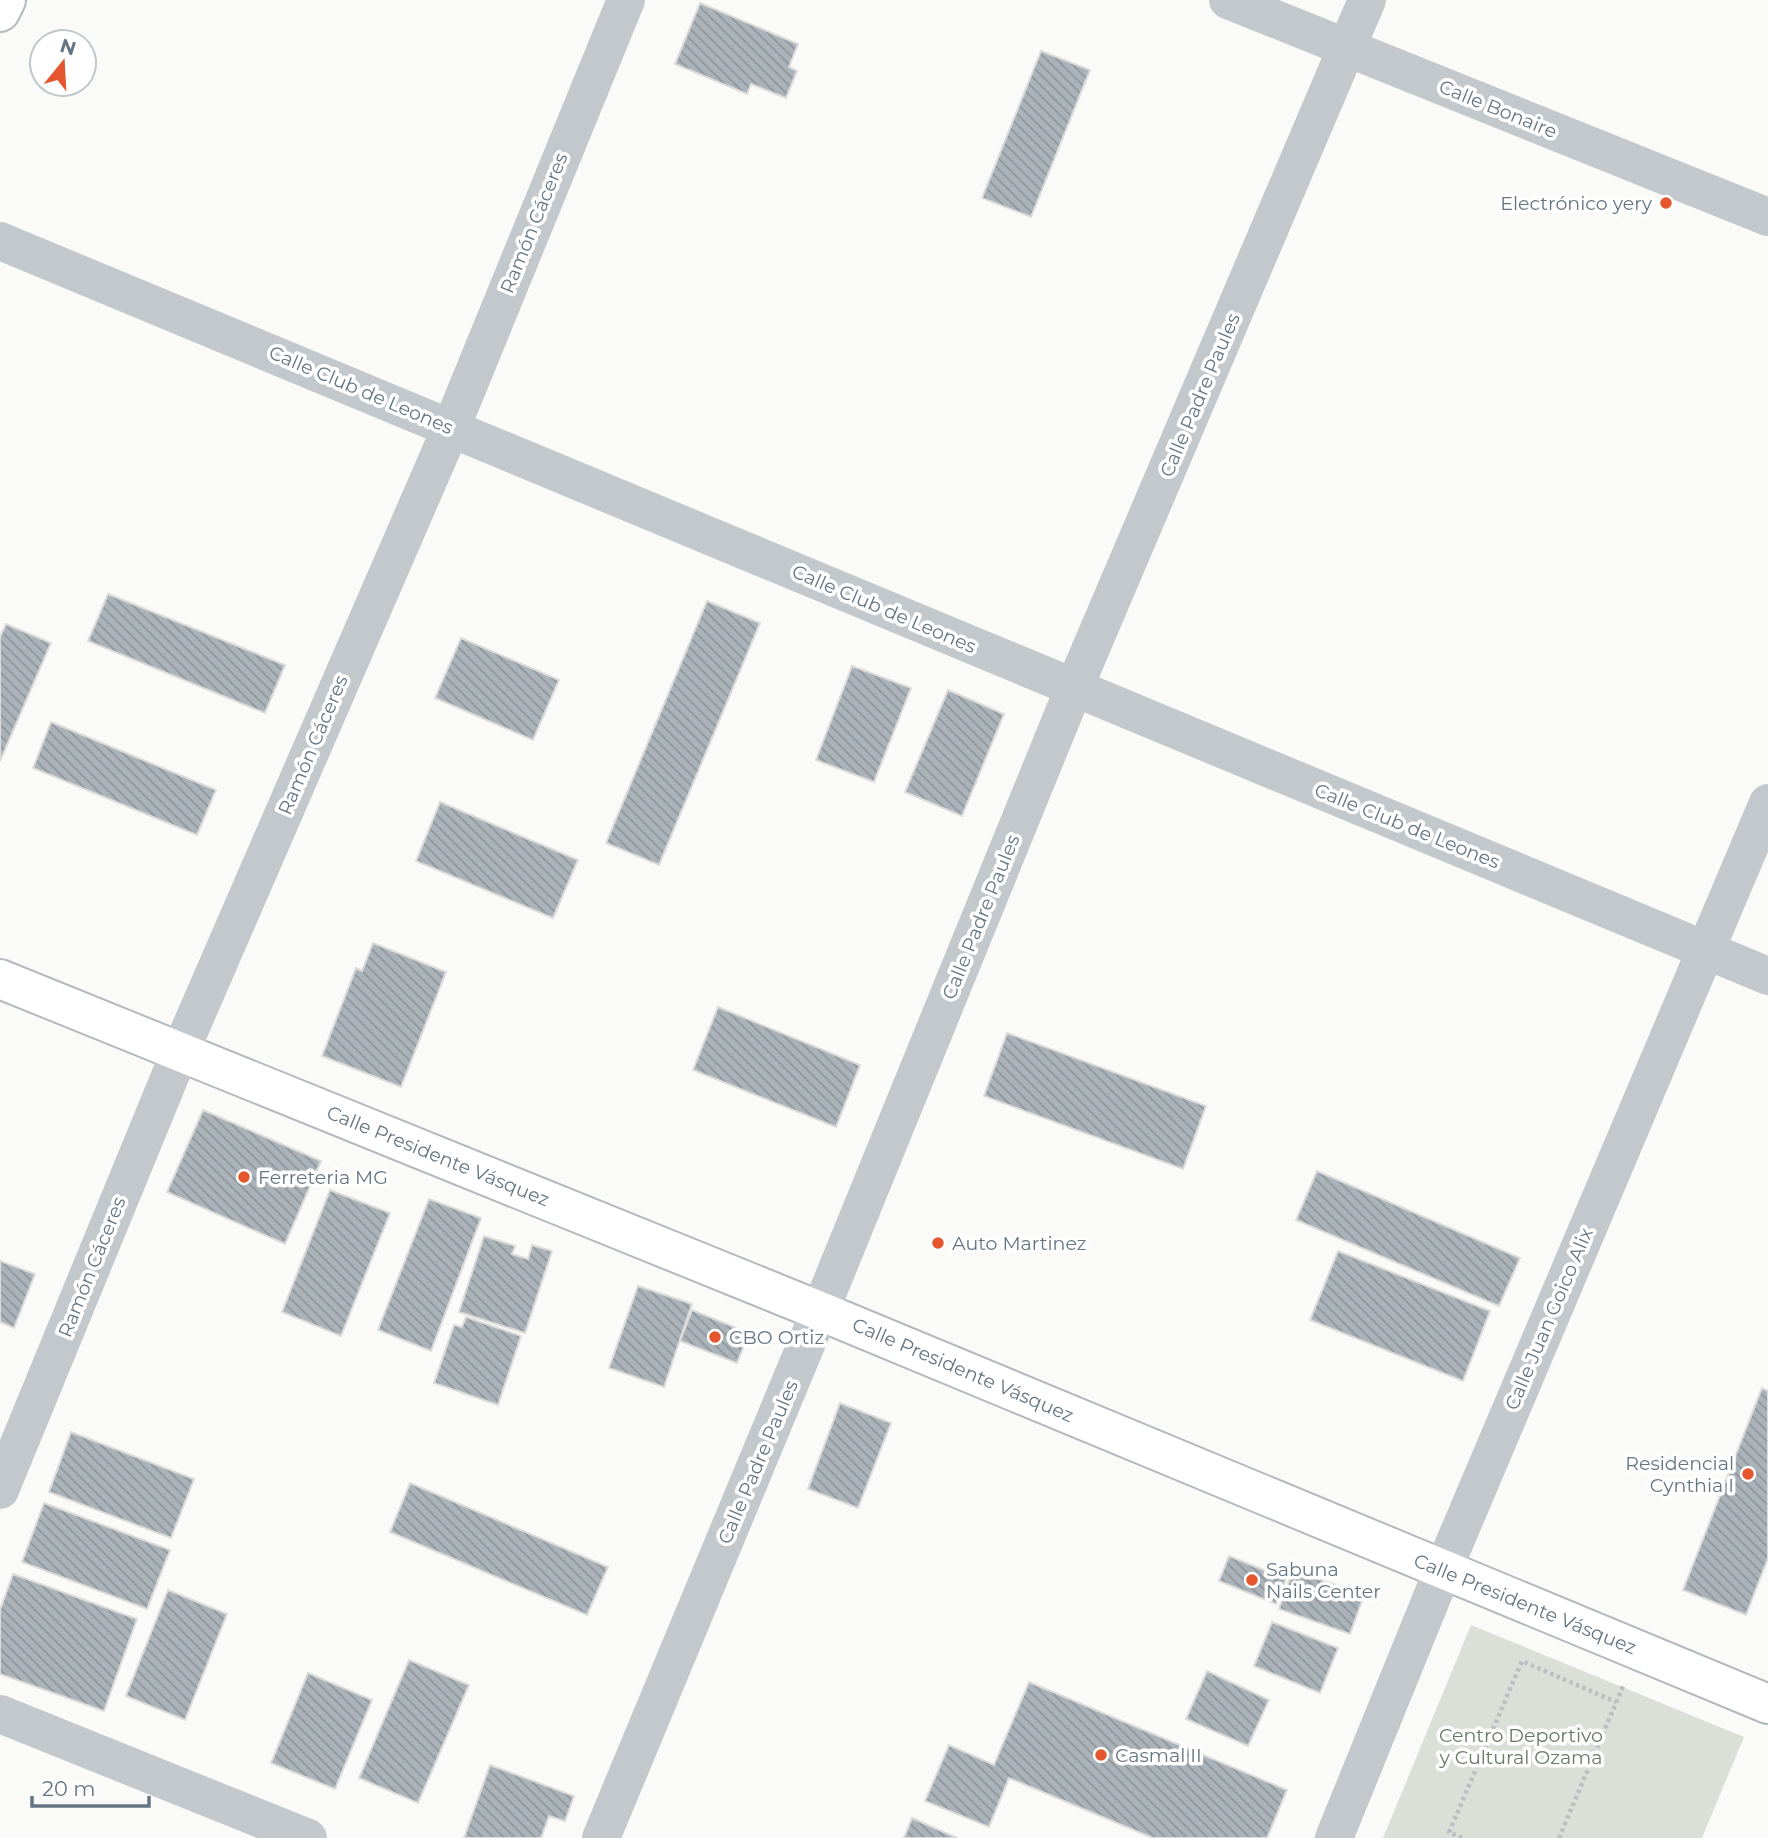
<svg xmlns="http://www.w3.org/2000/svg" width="1768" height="1838" font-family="Montserrat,sans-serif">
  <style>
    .green { fill: #dadfd7 }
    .building { fill: url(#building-back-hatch); stroke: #dcdcda; stroke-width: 2 }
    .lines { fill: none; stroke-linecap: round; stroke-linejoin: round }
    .secondary-casing { stroke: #b3babf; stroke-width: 42 }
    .path { stroke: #bbbfc2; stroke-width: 4.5; stroke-dasharray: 3.5 3.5; stroke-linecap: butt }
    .street { stroke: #c3c8cc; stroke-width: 38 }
    .secondary { stroke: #fff; stroke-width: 38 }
    .poi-dot { fill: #e4572e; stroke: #fff; stroke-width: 2.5 }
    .labels { text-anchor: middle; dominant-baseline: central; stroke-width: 7; stroke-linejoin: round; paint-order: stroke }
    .street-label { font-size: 19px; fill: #657683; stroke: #fff }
    .poi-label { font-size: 19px; fill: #657683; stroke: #fff; text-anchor: start }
    .park-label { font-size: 19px; fill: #687a64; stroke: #fff }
  </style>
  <defs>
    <pattern id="building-back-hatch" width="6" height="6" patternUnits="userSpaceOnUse" patternTransform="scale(1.75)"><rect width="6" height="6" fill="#aab3b9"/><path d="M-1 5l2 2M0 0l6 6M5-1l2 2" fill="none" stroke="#8e969c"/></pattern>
  </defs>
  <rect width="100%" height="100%" fill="#fafaf8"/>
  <path class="green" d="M1471,1625l273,112 -42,101h-319z"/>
  <g class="building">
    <path d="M700,3l98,41 -9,23 8,4 -11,27 -35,-14 -4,10 -72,-30z"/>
    <path d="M1041,51l49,19 -59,147 -49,-19z"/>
    <path d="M108,594l177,71 -20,48 -177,-72z"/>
    <path d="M707,601l53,22 -101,242 -53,-22z"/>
    <path d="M6,624l45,19 -51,118v-124z"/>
    <path d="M461,638l98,42 -26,60 -98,-42z"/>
    <path d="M852,666l59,22 -37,94 -58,-22z"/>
    <path d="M948,690l56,24 -42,102 -57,-24z"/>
    <path d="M51,722l165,68 -19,45 -164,-67z"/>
    <path d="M440,802l138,58 -25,58 -137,-57z"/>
    <path d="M373,943l73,29 -45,115 -79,-31 34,-88 6,3z"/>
    <path d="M718,1007l142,58 -24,62 -143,-57z"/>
    <path d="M1007,1033l199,73 -23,63 -199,-73z"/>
    <path d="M203,1110l118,51 -36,83 -118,-52z"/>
    <path d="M1317,1171l203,87 -21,48 -203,-86z"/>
    <path d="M330,1190l60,23 -49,123 -59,-24z"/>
    <path d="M429,1199l52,19 -50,133 -53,-21z"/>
    <path d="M484,1236l31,10 -3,8 16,5 4,-14 20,6 -27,82 -66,-21z"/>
    <path d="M1338,1251l152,60 -27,70 -153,-61z"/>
    <path d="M0,1261l35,13 -21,54 -14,-6z"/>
    <path d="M638,1286l54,18 -28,83 -55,-19z"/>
    <path d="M692,1310l57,23 -12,30 -57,-22z"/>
    <path d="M466,1317l55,19 -23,69 -64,-22 20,-58 8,2z"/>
    <path d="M1762,1388l6,3v167l-22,57 -63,-25z"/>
    <path d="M840,1403l51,20 -33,85 -50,-19z"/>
    <path d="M71,1432l123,47 -23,59 -122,-46z"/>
    <path d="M410,1483l198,84 -21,48 -197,-83z"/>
    <path d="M44,1503l126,47 -23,59 -125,-47z"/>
    <path d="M1229,1556l57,23 -10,25 -57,-23z"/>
    <path d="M1293,1570l71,25 -14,39 -71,-25z"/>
    <path d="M13,1574l124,45 -33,92 -104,-37v-64z"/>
    <path d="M168,1590l59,24 -42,106 -59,-24z"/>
    <path d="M1272,1622l66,26 -18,45 -66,-27z"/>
    <path d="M409,1660l60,25 -51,118 -59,-25z"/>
    <path d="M1207,1671l62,29 -21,46 -62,-27z"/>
    <path d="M308,1673l64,27 -37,89 -64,-26z"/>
    <path d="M1029,1682l258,108 -20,48h-114l-144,-60 -20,49 -64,-26 24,-56 45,20z"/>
    <path d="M490,1765l84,31 -9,25 -16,-5 -8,22h-77z"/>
    <path d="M912,1818l45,20h-53z"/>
  </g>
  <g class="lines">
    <defs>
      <g id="secondary">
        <path d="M0,12l6,-12"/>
        <path d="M0,979l820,332 948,393"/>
      </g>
    </defs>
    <use href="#secondary" class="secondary-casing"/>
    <g class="path">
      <path d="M1462,1838l-13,-6 1,-2 72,-169 94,41"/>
      <path d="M1559,1838l65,-154"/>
    </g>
    <g class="street">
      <path d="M1228,0l540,217"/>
      <path d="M0,241l1768,735"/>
      <path d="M0,1490l180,-438 271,-624 175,-428"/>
      <path d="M0,1714l308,124"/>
      <path d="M601,1838l219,-527 254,-623 293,-688"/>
      <path d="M1334,1838l109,-268 325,-767"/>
    </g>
    <use href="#secondary" class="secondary"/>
  </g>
  <g class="poi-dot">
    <circle cx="1666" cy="203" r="7"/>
    <circle cx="244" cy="1177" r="7"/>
    <circle cx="938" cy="1243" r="7"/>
    <circle cx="715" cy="1337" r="7"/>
    <circle cx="1748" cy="1474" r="7"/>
    <circle cx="1252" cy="1580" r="7"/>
    <circle cx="1101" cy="1755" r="7"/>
  </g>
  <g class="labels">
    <g class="street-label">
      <text transform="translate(1498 109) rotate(22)">Calle Bonaire</text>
      <text transform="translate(534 223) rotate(-68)">Ramón Cáceres</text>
      <text transform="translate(361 390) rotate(23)">Calle Club de Leones</text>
      <text transform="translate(1200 395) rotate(-67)">Calle Padre Paules</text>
      <text transform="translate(884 609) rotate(23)">Calle Club de Leones</text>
      <text transform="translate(313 745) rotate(-67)">Ramón Cáceres</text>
      <text transform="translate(1407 826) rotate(22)">Calle Club de Leones</text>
      <text transform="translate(981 917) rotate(-68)">Calle Padre Paules</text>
      <text transform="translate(438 1156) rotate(22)">Calle Presidente Vásquez</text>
      <text transform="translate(92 1267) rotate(-68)">Ramón Cáceres</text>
      <text transform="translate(1549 1319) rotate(-67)">Calle Juan Goico Alix</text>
      <text transform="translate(963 1370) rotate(23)">Calle Presidente Vásquez</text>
      <text transform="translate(758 1462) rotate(-67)">Calle Padre Paules</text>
      <text transform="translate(1525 1604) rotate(22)">Calle Presidente Vásquez</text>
    </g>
    <g class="poi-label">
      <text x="1652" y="203" text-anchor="end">Electrónico yery</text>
      <text x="258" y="1177">Ferreteria MG</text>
      <text x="952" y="1243">Auto Martinez</text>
      <text x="729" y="1337">CBO Ortiz</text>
      <text x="1734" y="1463" text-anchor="end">Residencial<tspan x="1734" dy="22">Cynthia I</tspan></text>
      <text x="1266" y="1569">Sabuna<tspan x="1266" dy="22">Nails Center</tspan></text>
      <text x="1115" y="1755">Casmal II</text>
    </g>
    <g class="park-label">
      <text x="1521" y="1735">Centro Deportivo<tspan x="1521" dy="22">y Cultural Ozama</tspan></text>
    </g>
  </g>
  <g transform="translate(63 63) rotate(18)"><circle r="33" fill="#ffffff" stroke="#c1c8cd" stroke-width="2"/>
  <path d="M0-5L12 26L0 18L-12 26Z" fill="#e4572e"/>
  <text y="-10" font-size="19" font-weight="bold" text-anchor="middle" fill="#657683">N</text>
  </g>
  <path d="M32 1796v10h117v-10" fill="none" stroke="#657683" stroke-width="3.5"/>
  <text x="42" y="1796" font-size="21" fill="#657683" stroke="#ffffff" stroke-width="5" paint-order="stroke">20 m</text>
</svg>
